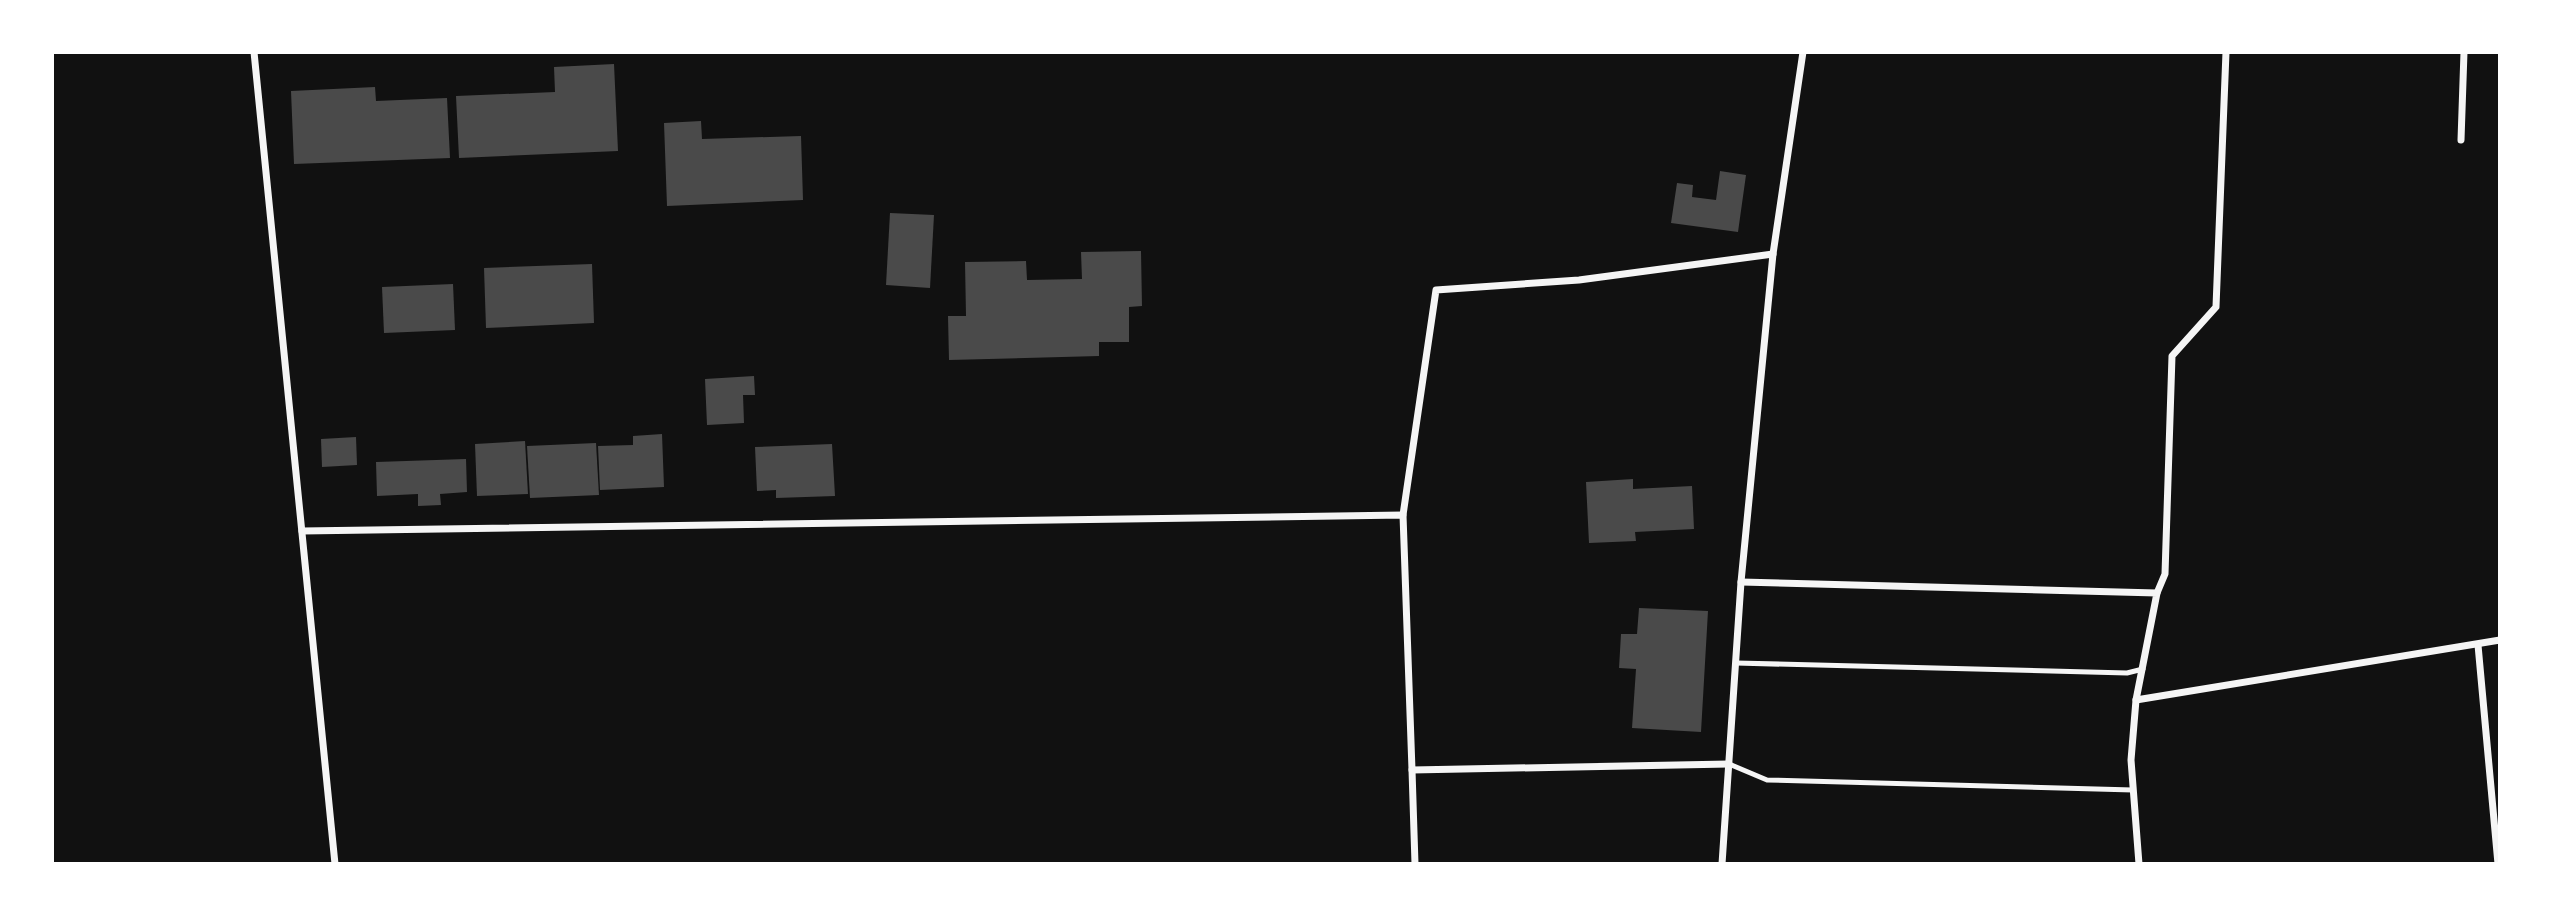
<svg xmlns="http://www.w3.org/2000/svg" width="2552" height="916" font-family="'PT Sans',sans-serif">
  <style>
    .building { fill: #4a4a4a }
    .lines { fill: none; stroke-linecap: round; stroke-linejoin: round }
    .service { stroke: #f5f5f5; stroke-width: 5 }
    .minor { stroke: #f5f5f5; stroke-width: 7 }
  </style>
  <rect width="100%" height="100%" fill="#111"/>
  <g class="building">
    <path d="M614,64l4,87 -159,7 -3,-62 99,-4 -1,-25z"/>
    <path d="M375,87l1,14 71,-3 3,60 -156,6 -3,-73z"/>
    <path d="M701,121l1,18 99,-3 2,64 -136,6 -3,-83z"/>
    <path d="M1720,171l26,4 -8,57 -67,-9 6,-40 16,2 -1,12 24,3z"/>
    <path d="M890,213l44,2 -4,73 -44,-3z"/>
    <path d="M1141,251l1,55 -13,1v35h-30v14l-150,4 -1,-44h18l-1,-54 61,-1 1,19 55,-1 -1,-27z"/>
    <path d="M592,264l2,59 -108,5 -2,-60z"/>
    <path d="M453,284l2,46 -71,3 -2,-46z"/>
    <path d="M754,376l1,19h-12l1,28 -37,2 -2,-46z"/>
    <path d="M662,434l2,53 -64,3 -2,-44 35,-1v-9z"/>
    <path d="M356,437l1,28 -35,2 -1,-28z"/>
    <path d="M525,441l3,53 -51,2 -2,-52z"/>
    <path d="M596,443l3,52 -69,3 -3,-52z"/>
    <path d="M832,444l3,52 -59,2v-8l-19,1 -2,-44z"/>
    <path d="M466,459l1,33 -27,2 1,11 -23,1v-12l-41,2 -1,-34z"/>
    <path d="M1633,479v10l59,-3 2,43 -59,3 1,9 -47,2 -3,-61z"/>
    <path d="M1639,608l69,3 -7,121 -69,-4 4,-59 -17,-1 2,-34h16z"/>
  </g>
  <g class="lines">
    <g class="service">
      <path d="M1736,663l391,10 16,-4"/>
      <path d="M1729,764l38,16 366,10"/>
    </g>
    <g class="minor">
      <path d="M254,52l81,812"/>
      <path d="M2461,140l3,-88"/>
      <path d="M1403,515l33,-225 143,-10 194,-26"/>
      <path d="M302,531l1101,-16 9,255 317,-6"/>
      <path d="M1741,582l416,11 -21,107 -5,60 8,104"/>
      <path d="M2157,593l8,-19 7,-218 44,-49 10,-255"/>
      <path d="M2478,645l20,219"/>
      <path d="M2136,700l364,-60"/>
      <path d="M1412,770l3,94"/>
      <path d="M1722,864l19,-282 32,-328 30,-202"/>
    </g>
  </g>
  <rect width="2552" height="916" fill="none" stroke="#ffffff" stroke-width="108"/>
</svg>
